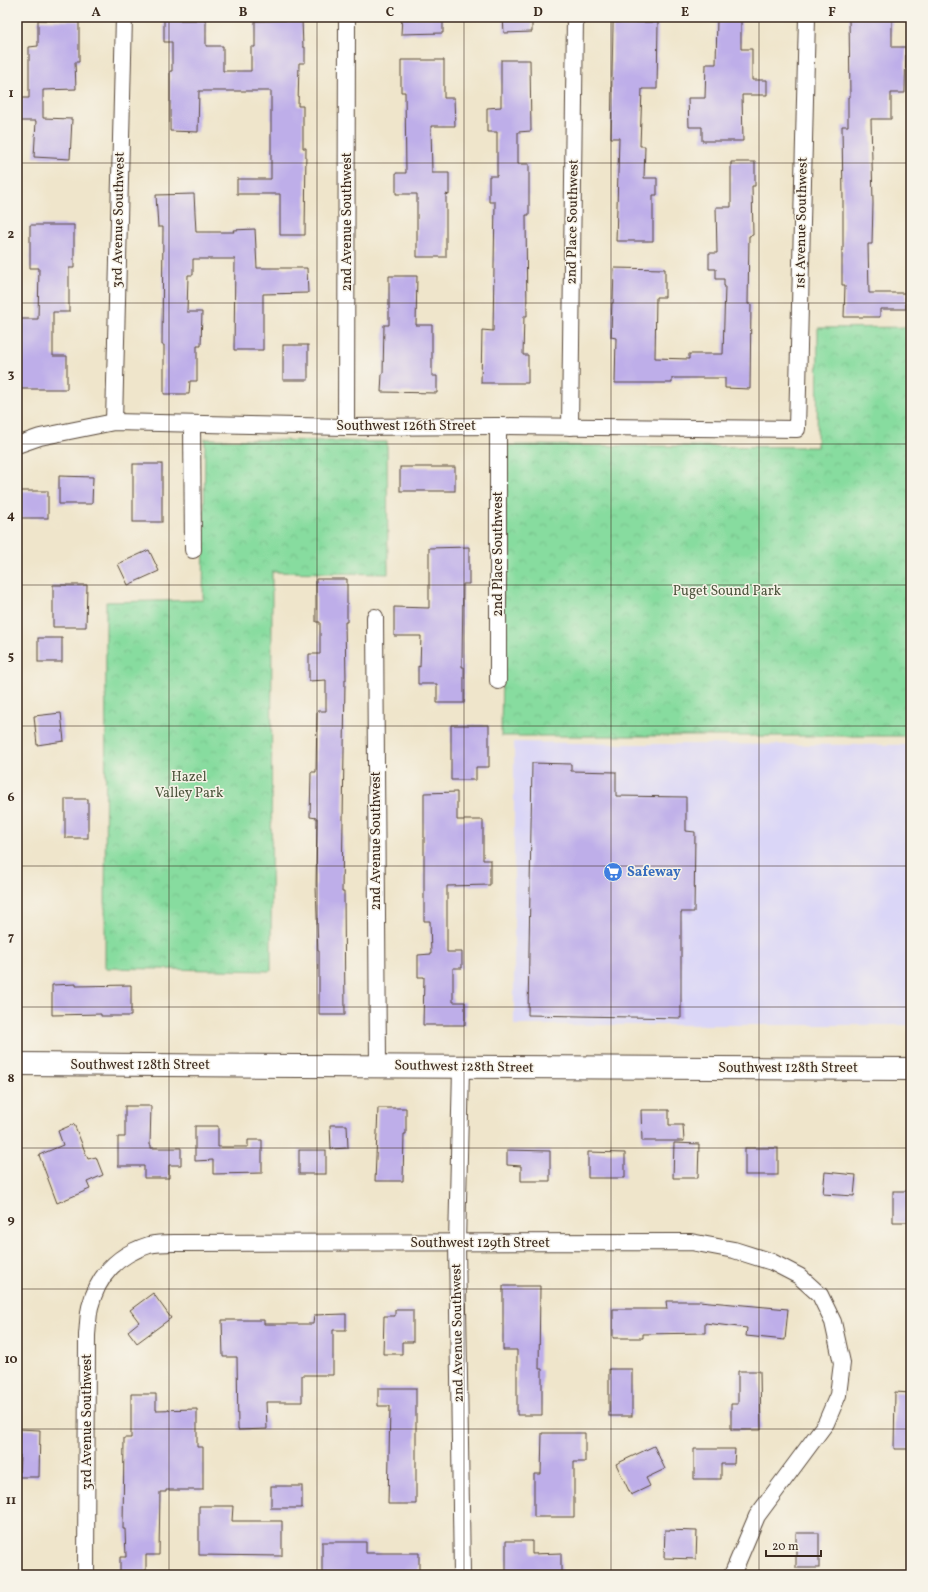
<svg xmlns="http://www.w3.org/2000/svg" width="928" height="1592" font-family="Vollkorn,serif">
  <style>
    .built { fill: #dad6f7 }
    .park { fill: url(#park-crowns); stroke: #61835e }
    .building { fill: #beaee9 }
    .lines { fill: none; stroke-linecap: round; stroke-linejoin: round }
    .minor-casing { stroke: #564638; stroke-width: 18 }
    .secondary-casing { stroke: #564638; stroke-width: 24 }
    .minor { stroke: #fff; stroke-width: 16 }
    .secondary { stroke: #fff; stroke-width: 22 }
    .grid { fill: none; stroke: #3b2a1e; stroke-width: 1; stroke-opacity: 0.55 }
    .labels { text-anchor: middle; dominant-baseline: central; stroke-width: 3; stroke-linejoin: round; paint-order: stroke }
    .street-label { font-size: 14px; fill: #3b2a1e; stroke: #f7f3e8 }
    .park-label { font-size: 14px; fill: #4e563e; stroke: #f7f3e8 }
    .shop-label { font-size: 14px; font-weight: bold; fill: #366cbe; stroke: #f7f3e8; text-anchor: start }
    .neatline { fill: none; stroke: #3b2a1e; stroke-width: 1.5 }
    .grid-label { font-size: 13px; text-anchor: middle; font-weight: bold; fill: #3b2a1e }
  </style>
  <defs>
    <pattern id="park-crowns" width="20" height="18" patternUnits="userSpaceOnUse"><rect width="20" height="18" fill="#87dc9f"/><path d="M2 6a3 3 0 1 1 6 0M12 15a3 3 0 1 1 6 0" fill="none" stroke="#75bd88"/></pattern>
  </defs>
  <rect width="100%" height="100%" fill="#f7f3e8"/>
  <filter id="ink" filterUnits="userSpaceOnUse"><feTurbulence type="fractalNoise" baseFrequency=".025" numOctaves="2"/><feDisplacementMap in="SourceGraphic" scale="8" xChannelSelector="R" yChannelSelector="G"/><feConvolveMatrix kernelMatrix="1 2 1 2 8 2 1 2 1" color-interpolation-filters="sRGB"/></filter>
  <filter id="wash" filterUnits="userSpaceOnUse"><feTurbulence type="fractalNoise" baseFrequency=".012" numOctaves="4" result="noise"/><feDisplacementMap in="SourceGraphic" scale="16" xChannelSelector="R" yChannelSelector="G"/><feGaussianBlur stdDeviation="0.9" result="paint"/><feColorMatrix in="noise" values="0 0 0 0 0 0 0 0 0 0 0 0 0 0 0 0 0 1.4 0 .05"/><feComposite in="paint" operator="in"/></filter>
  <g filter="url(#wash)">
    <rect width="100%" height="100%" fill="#efe5cb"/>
    <path class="built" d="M514,742l108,2 289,1v280h-397z"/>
    <g class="park">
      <path d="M911,327v409h-410l4,-291 312,2 1,-119z"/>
      <path d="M205,439l182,3 1,132 -116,-2 -1,399 -166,-3 1,-366 97,-2z"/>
    </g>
    <g id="blocks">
      <g class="building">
        <path d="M402,17h41v16l-42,1z"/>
        <path d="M503,17h29v15l-28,1z"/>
        <path d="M717,17h24v32h11v31h15v15h-25l1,46h-41v-14h-13l-1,-29h17l1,-34h10z"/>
        <path d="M849,17h43v30h14l-1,46h-14v26h-20l2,84 -1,41h-4l1,49h37v16h-26v8h-36l1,-32h-3v-34h1v-50l-1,-75h6v-29h2z"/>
        <path d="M38,20l41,1v41h-4l1,27 -33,1v28l29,1 -2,40 -36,-2 2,-36h-19v-23h12v-51l9,-1z"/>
        <path d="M164,20h42v26h17v25h28v-24h4v-26l47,-1 1,27h2v16h-6l-1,43h5v42h3l-1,87h-25v-41h-43v-15h34v-88h-72l-1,41 -28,-1v-60h2v-29h-8z"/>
        <path d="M613,22h45l-1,67h-15l-2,57h5l-1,32h13v17h-4v46h-37l3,-103h-8z"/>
        <path d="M401,60h43v38h10l1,28h-24l1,47h17v22l-3,-1v63h-29v-63h-21v-21h10l-1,-81h-4z"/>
        <path d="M501,60h29l1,71 -13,1v32h11v51h-3l1,101h-3l-1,39h5v28h-47l1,-53 11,1 2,-129h-6v-26h8v-44h-10v-24l14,-1z"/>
        <path d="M731,162h24v24h-3l1,49 -4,1 -1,68h3l-1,85 -25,-1v-10h-53v5h-57l1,-45 -5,-1 1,-34h1l1,-35 51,1v28h-9l-1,61 34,1v-5h34l2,-68h-1v-7h-8v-10h-7v-16h8l-1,-46h15z"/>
        <path d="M194,194l2,38h38l-1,-2 22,-1 2,39h50l1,25 -45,1v56h-29l1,-91h-42v16h-5l-1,37h15l-1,34h-4v35h-7l-1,13h-25v-49h-2l1,-118h-5l-2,-32z"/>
        <path d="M30,225h44v43h-5v44h-16v44h14v33h-50v-70h21l1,-51h-9z"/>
        <path d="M389,276h28l-1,49h16v51h5v17l-56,-1 1,-18h1l1,-49h5z"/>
        <rect x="283" y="345" width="25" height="35"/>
        <rect x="133" y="464" width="29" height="58"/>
        <rect x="400" y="467" width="55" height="24"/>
        <path d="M59,476l34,1 -1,27h-33z"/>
        <rect x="17" y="491" width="31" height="27"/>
        <path d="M469,547v37h-6l-1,83h2v36h-27v-19h-19v-18l2,1 1,-31h-27v-29l35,1v-60z"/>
        <path d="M149,550l10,21 -31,14 -10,-21z"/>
        <path d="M316,579h31v43h-2l1,58h-1l-3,212h2l1,123h-26v-64h-1l-2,-67 1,-66 -7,-1 1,-45h5l1,-61h9v-31l-17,1v-27h11v-32h-4z"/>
        <path d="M53,585h34l-1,42h-33z"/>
        <rect x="38" y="638" width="24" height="24"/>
        <path d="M61,713l3,28 -27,4 -3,-29z"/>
        <path d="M451,725h38v42h-13v13h-25z"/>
        <path d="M532,763l39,1v7l45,1v24l70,1v34l9,1 -1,80h-13v106l-153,-3z"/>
        <path d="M457,792v28h26v40h7v25l-43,1v66h15v16h-9v34h12v23h-42l1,-48h-6v-22l13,-1 -1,-33h-6v-128z"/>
        <rect x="65" y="799" width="23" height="39"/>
        <path d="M76,984v2l55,-1v31h-30v-2l-49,1v-30z"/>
        <path d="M125,1106h26l-1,39h1v3h30v17h-12v13h-25v-12h-26v-29h7z"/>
        <path d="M378,1108h28v26h-2l-1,47h-28z"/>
        <path d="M641,1110h28v15h14l1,16h-42z"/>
        <path d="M74,1124l14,35 8,-2 7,18 -16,7 3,7 -33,14 -18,-48 24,-10 -5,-14z"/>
        <path d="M330,1125h17l1,23 -17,1z"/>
        <path d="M195,1126h23v21h30v-7h14v33l-49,1v-14l-18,1z"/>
        <path d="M674,1143l25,1 -1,34h-25z"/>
        <rect x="745" y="1148" width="33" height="27"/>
        <rect x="299" y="1150" width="27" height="24"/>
        <path d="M507,1150l43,1v30h-29v-15l-14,-1z"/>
        <path d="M588,1152l37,1v25h-37z"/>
        <path d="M825,1172l31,3 -2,21 -31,-2z"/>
        <rect x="893" y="1191" width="18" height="31"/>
        <path d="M503,1286h37l-1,83h3v46h-25v-65h-14z"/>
        <path d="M153,1293l18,25 -34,25 -9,-12 11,-9 -9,-12z"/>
        <path d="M666,1301h33l89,8 -3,31 -39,-4 1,-8 -42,-5v10l-62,1v4h-30v-29h54z"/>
        <path d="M395,1310h18v32h-11v12h-19l1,-38h11z"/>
        <path d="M346,1314v16h-13v45h-31v27h-36l1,27 -29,1 -1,-73h-14l-1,-37h42v4h49l1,-9z"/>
        <rect x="609" y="1369" width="23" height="47"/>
        <path d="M738,1371h22l1,59h-30v-26h7z"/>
        <path d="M378,1388h38v116h-28l2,-98h-12z"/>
        <path d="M895,1392l16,1v56h-17z"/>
        <path d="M131,1394h25v16l41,-1v38h6v43h-37v2h-6l-1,63h-13v20h-26v-18h6l-1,-28h-2l1,-91h7z"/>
        <path d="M17,1429l23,1 -1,47h-20l1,-22h-3z"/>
        <path d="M542,1433h43v29h-11v55h-40v-43h7z"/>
        <path d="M654,1446l11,23 -19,9 4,8 -19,9 -15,-31z"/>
        <path d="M694,1449h41l-1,15h-13v15h-27z"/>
        <rect x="271" y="1486" width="31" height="22"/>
        <path d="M199,1506h34l-1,15h50v35l-83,-1z"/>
        <path d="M665,1530l32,1 -1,28 -32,-1z"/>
        <rect x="796" y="1533" width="23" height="35"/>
        <path d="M506,1541h26v13l29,-1v22h-55z"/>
        <path d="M322,1542h44v11h53v22h-97z"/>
      </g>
    </g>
  </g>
  <g filter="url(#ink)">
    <use href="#blocks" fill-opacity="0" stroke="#564638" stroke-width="1"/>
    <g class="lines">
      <defs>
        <g id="minor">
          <path d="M114,422l10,-405"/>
          <path d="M192,424l1,126"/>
          <path d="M498,426v255"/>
          <path d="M346,427l1,-410"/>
          <path d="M570,427l5,-410"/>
          <path d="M17,445l23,-8 74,-15 232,5 152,-1 299,3 10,-412"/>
          <path d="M375,617l3,448"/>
          <path d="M461,1068l-4,176 5,331"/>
          <path d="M86,1575l1,-240c1,-9 1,-19 3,-28 8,-32 27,-52 59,-62 8,-2 17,-2 25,-2l517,-1 43,8 38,12 27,14 21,19 13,27 9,41 -4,32 -12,28 -69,93 -25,59"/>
        </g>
        <path id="secondary" d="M17,1064c298,2 596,5 894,5"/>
      </defs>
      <use href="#minor" class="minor-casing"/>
      <use href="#secondary" class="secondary-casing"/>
      <use href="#minor" class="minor"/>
      <use href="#secondary" class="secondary"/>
    </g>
  </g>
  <path class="grid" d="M169,17v1558M317,17v1558M464,17v1558M611,17v1558M759,17v1558M17,163h894M17,303h894M17,444h894M17,585h894M17,726h894M17,866h894M17,1007h894M17,1148h894M17,1289h894M17,1429h894"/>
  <defs>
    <symbol id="supermarket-disc" viewBox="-11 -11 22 22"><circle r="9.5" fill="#3f7fe0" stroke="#f7f3e8"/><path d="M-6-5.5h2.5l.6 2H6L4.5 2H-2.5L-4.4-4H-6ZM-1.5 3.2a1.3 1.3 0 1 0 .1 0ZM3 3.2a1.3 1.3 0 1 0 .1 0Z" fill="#fff"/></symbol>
  </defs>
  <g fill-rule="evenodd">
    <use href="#supermarket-disc" x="602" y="861" width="22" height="22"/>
  </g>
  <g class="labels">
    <g class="street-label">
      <text transform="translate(119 220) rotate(-89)">3rd Avenue Southwest</text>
      <text transform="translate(347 222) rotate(-90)">2nd Avenue Southwest</text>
      <text transform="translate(573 222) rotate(-89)">2nd Place Southwest</text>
      <text transform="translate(802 223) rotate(-89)">1st Avenue Southwest</text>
      <text x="406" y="426">Southwest 126th Street</text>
      <text transform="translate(498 554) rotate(-90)">2nd Place Southwest</text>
      <text transform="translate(376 841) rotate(-90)">2nd Avenue Southwest</text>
      <text x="140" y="1065">Southwest 128th Street</text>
      <text transform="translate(464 1067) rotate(1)">Southwest 128th Street</text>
      <text x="788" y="1068">Southwest 128th Street</text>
      <text x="480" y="1243">Southwest 129th Street</text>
      <text transform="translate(458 1333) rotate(-91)">2nd Avenue Southwest</text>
      <text transform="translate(87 1422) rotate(-90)">3rd Avenue Southwest</text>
    </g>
    <g class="park-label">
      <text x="727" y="591">Puget Sound Park</text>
      <text x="189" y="777">Hazel<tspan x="189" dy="16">Valley Park</tspan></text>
    </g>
    <g class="shop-label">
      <text x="627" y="872">Safeway</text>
    </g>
  </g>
  <rect width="928" height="1592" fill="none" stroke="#f7f3e8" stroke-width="44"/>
  <path d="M766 1550v6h55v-6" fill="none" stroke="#3b2a1e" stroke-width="2"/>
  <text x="772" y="1550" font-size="12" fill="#3b2a1e" stroke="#f7f3e8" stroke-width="3" paint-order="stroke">20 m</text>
  <rect x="22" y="22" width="884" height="1548" class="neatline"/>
  <g class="grid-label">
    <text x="96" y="16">A</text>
    <text x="243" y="16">B</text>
    <text x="390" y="16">C</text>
    <text x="538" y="16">D</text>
    <text x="685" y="16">E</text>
    <text x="832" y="16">F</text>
    <text x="11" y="97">1</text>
    <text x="11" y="238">2</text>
    <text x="11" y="378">3</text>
    <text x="11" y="519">4</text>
    <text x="11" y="660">5</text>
    <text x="11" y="801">6</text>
    <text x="11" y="941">7</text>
    <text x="11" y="1082">8</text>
    <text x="11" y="1223">9</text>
    <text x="11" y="1363">10</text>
    <text x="11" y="1504">11</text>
  </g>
</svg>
